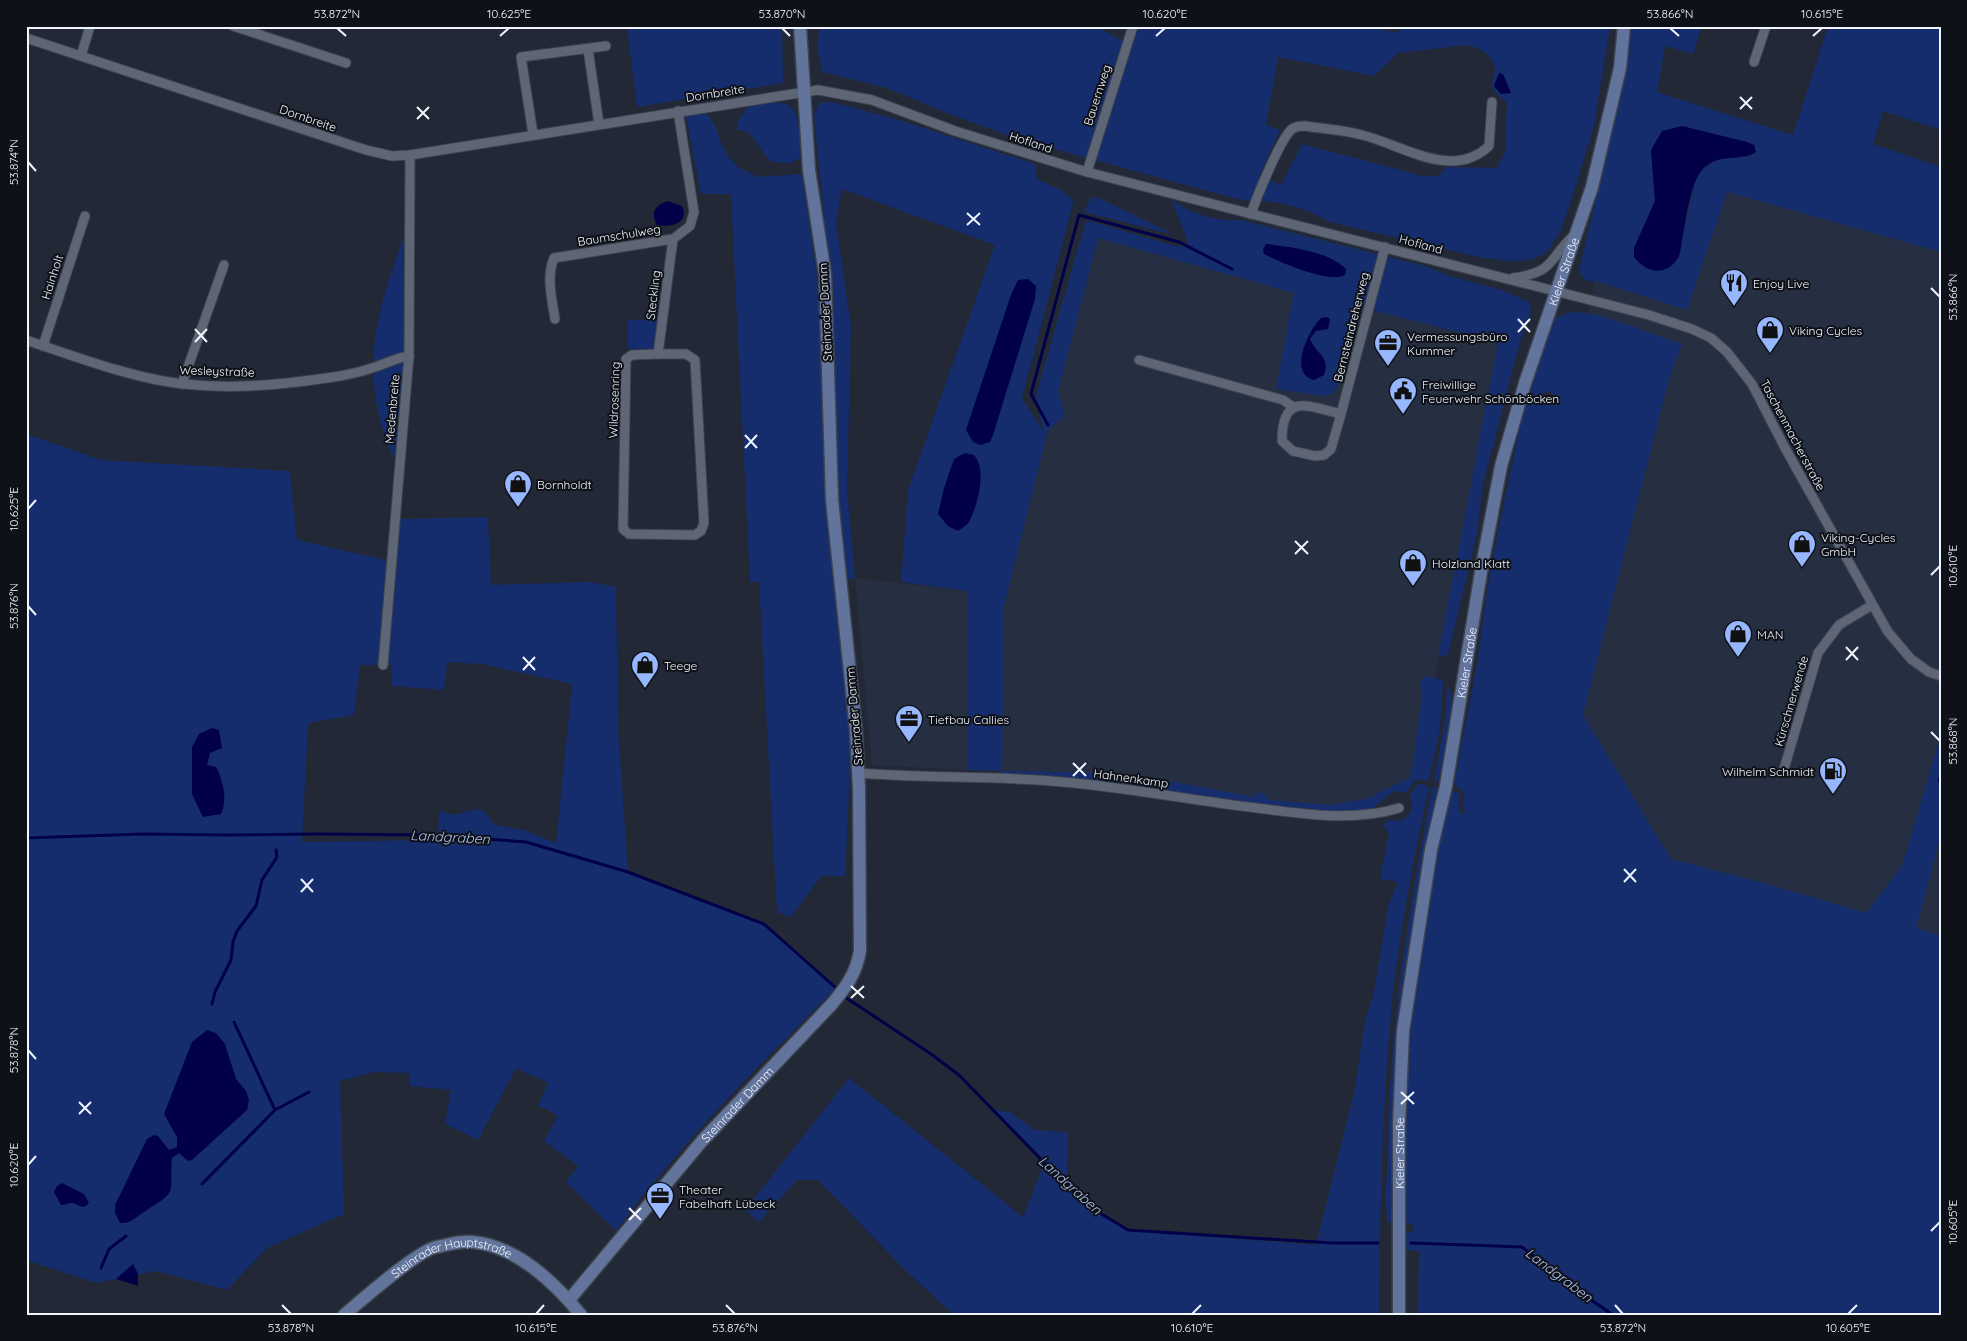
<svg xmlns="http://www.w3.org/2000/svg" width="1967" height="1341" font-family="Quicksand,sans-serif">
  <style>
    .built { fill: #262f42 }
    .green { fill: #152d6d; fill-rule: evenodd }
    .water { fill: #010048 }
    .lines { fill: none; stroke-linecap: round; stroke-linejoin: round }
    .stream { stroke: #010048; stroke-width: 3 }
    .minor-casing { stroke: #3d434e; stroke-width: 11 }
    .secondary-casing { stroke: #3d434e; stroke-width: 15 }
    .minor { stroke: #5e6675; stroke-width: 9 }
    .secondary { stroke: #62749c; stroke-width: 12 }
    .ticks { fill: none; stroke: #f0f5fe; stroke-width: 2 }
    .labels { text-anchor: middle; dominant-baseline: central; stroke-width: 4; stroke-linejoin: round; paint-order: stroke }
    .street-label { font-size: 12px; fill: #f0f5fe; stroke: #0e1117 }
    .poi-label { font-size: 12px; fill: #f0f5fe; stroke: #0e1117; text-anchor: start }
    .water-label { font-size: 14px; font-style: italic; fill: #afc2ec; stroke: #0e1117 }
    .neatline { fill: none; stroke: #f0f5fe; stroke-width: 2 }
    .ticks-label { font-size: 12px; text-anchor: middle; fill: #f0f5fe }
  </style>
  <rect width="100%" height="100%" fill="#222835"/>
  <g class="built">
    <path d="M1727,192l214,60v482l-39,132 -36,47 -106,-31 -89,-23 -88,-144 85,-332 14,-39 -94,-29 7,-34 92,29z"/>
    <path d="M1098,238l196,55 -18,96 47,7 9,-2 6,-8 20,-79 140,35 -82,435 -46,25 -59,5 -309,-36 2,-165 44,-176 17,-14 -7,-25z"/>
    <path d="M855,578l112,13v179l-95,-5z"/>
    <path d="M1941,835v101l-26,-8z"/>
  </g>
  <g class="green">
    <path d="M627,26h155l1,57 -146,24z"/>
    <path d="M820,26h275l28,15 4,-15h237l34,7 2,-7h210l-16,100 -26,84 -9,24 -13,19 -15,7 -24,1 -29,-4 -148,-35c-17,-10 -37,-17 -57,-20 -10,-2 -21,0 -32,-2l-223,-61 -71,-26 -60,-25 -64,-16 -6,-24zM1467,45c12,3 27,10 28,25 0,5 -4,10 -3,15 1,8 10,13 15,18l-2,49 -8,16 -51,-1 -7,9h-16l-121,-32 -21,41 -21,-10 20,-45 -14,-5 12,-68 96,19 24,-23z"/>
    <path d="M1631,26h71l-9,28 -28,-8 -8,46 136,43 35,-109h113v104l-58,-19 -10,33 68,23v85l-214,-60 -40,118 -91,-29 -7,1 -6,-4 -4,-8 48,-201zM1729,138l25,7 1,7 -5,4 -31,3 -14,8 -10,13 -17,77 -44,-10 21,-46 -4,-51z"/>
    <path d="M772,102c5,1 11,1 16,3 14,6 11,38 13,52l-10,6 -19,-1c-11,-8 -18,-34 -35,-32l1,-8 10,-16z"/>
    <path d="M832,102l67,18 136,44 2,15 24,11 13,10 -52,198 21,33 -7,-35 50,-176 93,27 9,-5 -17,-43c19,15 46,23 70,21l184,46 25,10 52,14 27,12 2,10 -12,33 -37,143 -5,45 -29,122 -10,2 60,-315 -140,-35 -20,79 -6,8 -8,2 -48,-7 18,-96 -196,-55 -40,153 7,25 -17,14 -44,176 -2,165 101,2 60,7 91,17 2,-5 11,3 1,5 61,5 37,-6 43,-21 3,-8 10,-73 -2,-16 6,-5 17,4 -3,49 -11,51h-14l-9,13 -12,-2 -24,19 -58,2 -311,-36v-5l-34,-1v-179l-66,-9 7,-92 87,-245 -153,-56 -6,33 15,104 -4,163 8,89 -10,2 -7,-51 -5,-107 1,-77 -5,-78 -15,-151 5,-13z"/>
    <path d="M705,113c16,14 10,25 22,39l-1,2 15,16 2,-1 14,8 45,-3 17,117 13,279 19,181 -6,125h-24l-30,41 -14,-5 -18,-330h-9l-19,-388h-30l-15,-77z"/>
    <path d="M1091,197l10,2 74,36 -91,-23z"/>
    <path d="M403,240l4,3 -1,102 -9,110h-5c-33,-78 -18,-139 11,-215z"/>
    <path d="M1571,312c34,0 78,22 111,32l-14,39 -85,332 88,144 89,23 106,31 36,-47 39,-132v101l-25,93 25,8v379h-523l1,-64 -16,-1v-18h11l-1,-8 -9,-2c0,-55 -1,-110 2,-164 5,-90 23,-180 46,-267l8,2 -1,17 5,5 1,-4 -2,-3 1,-15 -10,-9 23,-120 13,-93 32,-155 4,-13 26,1 3,-5 -4,-3 1,-4 -4,-1 -7,6 -7,-1 -5,-7 26,-71z"/>
    <path d="M659,319l-3,27 -4,3h-24l-1,-29z"/>
    <path d="M26,434l75,26 189,11 7,69 98,22 5,-43 88,-2 3,68 99,-3 26,5 2,141 10,144 136,52 72,64c-77,78 -155,154 -220,243l-50,-49 12,-16 -34,-25 14,-25 -20,-11 10,-22 -32,-15 -38,72 -33,-16 6,-34 -41,-4v-13l-36,-1 -34,9 4,133 -77,34 -40,42 -71,-19 -60,12 -70,-23zM447,662l35,2 90,20 -16,159 -32,-13 -29,-5 -11,-14 -8,-2 -23,6 -14,-5 -1,30 -136,2 6,-119 46,-8 6,-50h32l-1,21 53,4z"/>
    <path d="M1447,684c14,20 -4,74 -9,97l-2,2 -2,-3 12,-65z"/>
    <path d="M1423,784l6,4c-16,74 -31,149 -38,224 -9,101 -11,202 -12,303h-425l-50,-46 -86,-89h-21l-38,42 -14,-12 104,-132 174,139 22,-55 -51,-52 16,2 25,18 33,2 -1,54 28,24 33,20 188,15 38,-152 11,-72 8,-24 16,-94 9,-21 -18,-3 9,-46 -6,-7 6,-6 13,1c11,-9 11,-13 8,-26l7,-10z"/>
    <path d="M1438,787l-36,213 -9,221 -5,2c-5,-21 0,-54 0,-76 1,-122 22,-240 44,-359z"/>
  </g>
  <g class="water">
    <path d="M1499,73l4,1 8,19 -10,1 -7,-8z"/>
    <path d="M1682,126l65,16 7,3 2,7c-16,10 -35,1 -51,15 -15,13 -19,53 -23,73 -1,5 -1,13 -4,18 -12,19 -32,15 -44,-1v-9l21,-47 -4,-51 11,-19z"/>
    <path d="M668,201l14,5c8,17 -12,22 -25,19 -7,-13 -2,-20 11,-24z"/>
    <path d="M1266,244c25,3 62,7 80,25l-1,6c-15,9 -65,-13 -81,-21l-1,-4z"/>
    <path d="M1028,279l8,7 -1,13 -42,136 -3,7 -10,3 -7,-3 -7,-12 45,-135 7,-15z"/>
    <path d="M1327,317l3,2 -2,10 -12,2 -6,8c6,15 21,18 14,36l-10,5c-26,-7 -6,-49 7,-62z"/>
    <path d="M965,453l9,2c13,15 4,48 -4,65 -2,5 -8,8 -12,11l-10,-5 -10,-12 6,-26 10,-29z"/>
    <path d="M212,728l7,2 3,18 -12,5 -3,12 9,2c7,14 12,32 5,47l-18,3 -11,-23v-47l7,-13z"/>
    <path d="M207,1030l9,3 9,11 11,35 10,12 3,9 -2,10 -55,50 -4,1 -9,-8 -7,5c-3,38 8,31 -28,54 -8,5 -13,12 -24,11l-5,-10v-8l32,-66 7,-4 4,1 11,14 8,-3v-10l-13,-23 28,-72z"/>
    <path d="M62,1183l22,11 5,9c-7,9 -11,-1 -19,0 -3,1 -6,2 -9,2l-7,-13 3,-6z"/>
    <path d="M133,1264l5,10v12l-22,-7z"/>
  </g>
  <g class="lines">
    <g class="stream">
      <path d="M1048,425l-17,-31 48,-179 100,27 53,27"/>
      <path d="M1939,781l2,-6"/>
      <path d="M26,838l116,-4 85,1 90,-1 111,1 98,7 102,30 136,52 72,64"/>
      <path d="M845,997l86,57 28,21 108,111 28,24 33,20 204,13h46"/>
      <path d="M212,1004l3,-12 16,-32 2,-18 4,-11 19,-25 6,-26 15,-23 -1,-7"/>
      <path d="M234,1022l41,88"/>
      <path d="M202,1184l73,-74 34,-18"/>
      <path d="M1411,1243l111,4 49,39 42,29"/>
      <path d="M101,1268l8,-19 17,-13"/>
    </g>
    <defs>
      <g id="minor">
        <path d="M233,26l113,37"/>
        <path d="M26,38l340,112 26,6 18,-1 408,-65 54,10 83,31 132,41 562,143 43,14 19,9 16,14 25,32 33,64 103,184 23,27 18,13 12,4"/>
        <path d="M588,49l11,75"/>
        <path d="M81,56l9,-30"/>
        <path d="M1754,62l12,-36"/>
        <path d="M533,134l-12,-77 85,-11"/>
        <path d="M1087,172l46,-146"/>
        <path d="M1251,214c6,-18 28,-71 39,-83 4,-5 10,-5 15,-5 19,3 39,4 57,9 41,10 90,46 127,11l3,-44"/>
        <path d="M1513,278c42,-6 35,-18 60,-42"/>
        <path d="M555,319c-3,-19 -9,-43 -1,-61l119,-19 17,-13 4,-14 -16,-101"/>
        <path d="M26,340c48,16 108,39 158,44 52,6 104,0 156,-8 9,-2 20,-4 29,-7 14,-4 26,-11 40,-13"/>
        <path d="M43,346l42,-130"/>
        <path d="M658,354h28l9,6 9,163 -3,8 -6,4 -66,-1 -6,-5 3,-170 6,-4z"/>
        <path d="M658,354l15,-115"/>
        <path d="M1139,360l144,40 9,6"/>
        <path d="M182,384l42,-119"/>
        <path d="M1341,414l-10,35 -7,6 -9,1 -22,-5 -11,-10c0,-49 26,-35 59,-27l44,-167"/>
        <path d="M383,665l26,-309 1,-201"/>
        <path d="M1784,769l34,-116 21,-28 33,-20"/>
        <path d="M859,773c71,6 143,2 215,10 61,6 122,18 183,25 46,6 97,14 142,0"/>
      </g>
      <g id="secondary">
        <path id="s1" d="M569,1300l133,-159 130,-137c14,-17 24,-30 28,-53l-1,-163 -3,-58 -24,-230 -7,-226 -16,-104 -9,-144"/>
        <path id="s2" d="M344,1315c18,-15 73,-64 92,-68 12,-2 24,-7 37,-5 43,4 82,41 108,73"/>
        <path id="s3" d="M1399,1315v-190l4,-94 28,-181 15,-64 36,-220 19,-100 24,-83 67,-196 28,-119 4,-42"/>
      </g>
    </defs>
    <use href="#minor" class="minor-casing"/>
    <use href="#secondary" class="secondary-casing"/>
    <use href="#minor" class="minor"/>
    <use href="#secondary" class="secondary"/>
  </g>
  <path class="ticks" d="M337,28l9,8M782,28l8,8M1670,28l9,8M500,36l9,-8M1156,36l9,-8M1813,36l9,-8M1740,97l12,12M417,107l12,12M1740,109l12,-12M417,119l12,-12M28,162l8,9M967,213l13,12M967,225l13,-12M1931,288l9,9M1518,319l12,13M195,329l12,13M1518,332l12,-13M195,342l12,-13M745,435l12,13M745,448l12,-13M28,509l8,-9M1295,541l13,13M1295,554l13,-13M1931,575l9,-9M28,606l8,9M1846,647l12,13M523,657l12,13M1846,660l12,-13M523,670l12,-13M1931,732l9,9M1073,763l13,13M1073,776l13,-13M1624,869l12,13M301,879l12,13M1624,882l12,-13M301,892l12,-13M851,986l13,12M851,998l13,-12M28,1050l8,9M1401,1092l13,12M79,1102l12,12M1401,1104l13,-12M79,1114l12,-12M28,1165l8,-9M629,1208l12,12M629,1220l12,-12M1931,1231l9,-9M282,1305l9,9M726,1305l9,9M1615,1305l8,9M536,1314l8,-9M1192,1314l9,-9M1848,1314l9,-9"/>
  <defs>
    <symbol id="restaurant-pin" viewBox="-11 -11 22 30"><path d="M0 17L-7.5 6A9.5 9.5 0 1 1 7.5 6Z" fill="#96b6fd" stroke="#0e1117"/><path d="M-5-6h1v4h1v-4h1v4h1v-4h1v5L-1.5 .5V6h-2V.5L-5-1ZM5-6V6H3V1.5H1.5Q1.5-4 5-6Z" fill="#111"/></symbol>
    <symbol id="shop-pin" viewBox="-11 -11 22 30"><path d="M0 17L-7.5 6A9.5 9.5 0 1 1 7.5 6Z" fill="#96b6fd" stroke="#0e1117"/><path d="M-5-2.5h2.3a2.7 3.5 0 0 1 5.4 0H5L5.5 6h-11ZM-1.5-2.5h3a1.5 2.3 0 0 0-3 0Z" fill="#111"/></symbol>
    <symbol id="office-pin" viewBox="-11 -11 22 30"><path d="M0 17L-7.5 6A9.5 9.5 0 1 1 7.5 6Z" fill="#96b6fd" stroke="#0e1117"/><path d="M-6-3h4V-5.5h4V-3h4V5H-6ZM-1-4.5V-3h2v-1.5ZM-6 0V1H6V0Z" fill="#111"/></symbol>
    <symbol id="civic-pin" viewBox="-11 -11 22 30"><path d="M0 17L-7.5 6A9.5 9.5 0 1 1 7.5 6Z" fill="#96b6fd" stroke="#0e1117"/><path d="M-.6-6.5H3V-4.5H.6V-3L4-1V1h2V6H-6V1h2V-1L-.6-3ZM-1.2 2.5V6h2.4V2.5Z" fill="#111"/></symbol>
    <symbol id="fuel-pin" viewBox="-11 -11 22 30"><path d="M0 17L-7.5 6A9.5 9.5 0 1 1 7.5 6Z" fill="#96b6fd" stroke="#0e1117"/><path d="M-5.5-6h7V0h2V4h1.3V-2.5L3-4.5l.8-.8L6-3V5H2.5V1h-1V6h-7ZM-4.2-4.7v3.2H.2V-4.7Z" fill="#111"/></symbol>
  </defs>
  <g fill-rule="evenodd">
    <use href="#restaurant-pin" x="1718" y="267" width="32" height="43"/>
    <use href="#shop-pin" x="1754" y="314" width="32" height="43"/>
    <use href="#office-pin" x="1372" y="327" width="32" height="43"/>
    <use href="#civic-pin" x="1387" y="375" width="32" height="43"/>
    <use href="#shop-pin" x="502" y="468" width="32" height="43"/>
    <use href="#shop-pin" x="1786" y="528" width="32" height="43"/>
    <use href="#shop-pin" x="1397" y="547" width="32" height="43"/>
    <use href="#shop-pin" x="1722" y="618" width="32" height="43"/>
    <use href="#shop-pin" x="629" y="649" width="32" height="43"/>
    <use href="#office-pin" x="893" y="703" width="32" height="43"/>
    <use href="#fuel-pin" x="1817" y="755" width="32" height="43"/>
    <use href="#office-pin" x="644" y="1180" width="32" height="43"/>
  </g>
  <g class="labels">
    <g class="street-label">
      <text transform="translate(715 93) rotate(-9)">Dornbreite</text>
      <text transform="translate(1097 95) rotate(-72)">Bauernweg</text>
      <text transform="translate(308 118) rotate(19)">Dornbreite</text>
      <text transform="translate(1031 142) rotate(18)">Hofland</text>
      <text transform="translate(619 235) rotate(-9)">Baumschulweg</text>
      <text transform="translate(1421 244) rotate(15)">Hofland</text>
      <text stroke="none"><textPath href="#s3" startOffset="1062">Kieler Straße</textPath></text>
      <text transform="translate(52 277) rotate(-72)">Hainholt</text>
      <text transform="translate(653 295) rotate(-83)">Steckling</text>
      <text transform="translate(825 312) rotate(-93)">Steinrader Damm</text>
      <text transform="translate(1351 327) rotate(-76)">Bernsteindreherweg</text>
      <text transform="translate(217 371) rotate(2)">Wesleystraße</text>
      <text transform="translate(614 400) rotate(-88)">Wildrosenring</text>
      <text transform="translate(392 409) rotate(-85)">Medenbreite</text>
      <text transform="translate(1793 435) rotate(62)">Taschenmacherstraße</text>
      <text stroke="none"><textPath href="#s3" startOffset="658">Kieler Straße</textPath></text>
      <text transform="translate(1791 701) rotate(-74)">Kürschnerwende</text>
      <text transform="translate(854 716) rotate(-95)">Steinrader Damm</text>
      <text transform="translate(1131 778) rotate(8)">Hahnenkamp</text>
      <text stroke="none"><textPath href="#s1" startOffset="258">Steinrader Damm</textPath></text>
      <text stroke="none"><textPath href="#s3" startOffset="162">Kieler Straße</textPath></text>
      <text stroke="none"><textPath href="#s2" startOffset="128">Steinrader Hauptstraße</textPath></text>
    </g>
    <g class="poi-label">
      <text x="1753" y="283">Enjoy Live</text>
      <text x="1789" y="330">Viking Cycles</text>
      <text x="1407" y="336">Vermessungsbüro<tspan x="1407" dy="14">Kummer</tspan></text>
      <text x="1422" y="384">Freiwillige<tspan x="1422" dy="14">Feuerwehr Schönböcken</tspan></text>
      <text x="537" y="484">Bornholdt</text>
      <text x="1821" y="537">Viking-Cycles<tspan x="1821" dy="14">GmbH</tspan></text>
      <text x="1432" y="563">Holzland Klatt</text>
      <text x="1757" y="634">MAN</text>
      <text x="664" y="665">Teege</text>
      <text x="928" y="719">Tiefbau Callies</text>
      <text x="1814" y="771" text-anchor="end">Wilhelm Schmidt</text>
      <text x="679" y="1189">Theater<tspan x="679" dy="14">Fabelhaft Lübeck</tspan></text>
    </g>
    <g class="water-label">
      <text transform="translate(450 837) rotate(3)">Landgraben</text>
      <text transform="translate(1070 1185) rotate(42)">Landgraben</text>
      <text transform="translate(1559 1275) rotate(37)">Landgraben</text>
    </g>
  </g>
  <rect width="1967" height="1341" fill="none" stroke="#0e1117" stroke-width="55"/>
  <rect x="28" y="28" width="1912" height="1286" class="neatline"/>
  <g class="ticks-label">
    <text x="337" y="18">53.872°N</text>
    <text x="509" y="18">10.625°E</text>
    <text x="782" y="18">53.870°N</text>
    <text x="1165" y="18">10.620°E</text>
    <text x="1670" y="18">53.866°N</text>
    <text x="1822" y="18">10.615°E</text>
    <text transform="translate(14 162) rotate(-90)" y="4">53.874°N</text>
    <text transform="translate(1953 297) rotate(-90)" y="4">53.866°N</text>
    <text transform="translate(14 509) rotate(-90)" y="4">10.625°E</text>
    <text transform="translate(1953 566) rotate(-90)" y="4">10.610°E</text>
    <text transform="translate(14 606) rotate(-90)" y="4">53.876°N</text>
    <text transform="translate(1953 741) rotate(-90)" y="4">53.868°N</text>
    <text transform="translate(14 1050) rotate(-90)" y="4">53.878°N</text>
    <text transform="translate(14 1165) rotate(-90)" y="4">10.620°E</text>
    <text transform="translate(1953 1222) rotate(-90)" y="4">10.605°E</text>
    <text x="291" y="1332">53.878°N</text>
    <text x="536" y="1332">10.615°E</text>
    <text x="735" y="1332">53.876°N</text>
    <text x="1192" y="1332">10.610°E</text>
    <text x="1623" y="1332">53.872°N</text>
    <text x="1848" y="1332">10.605°E</text>
  </g>
</svg>
